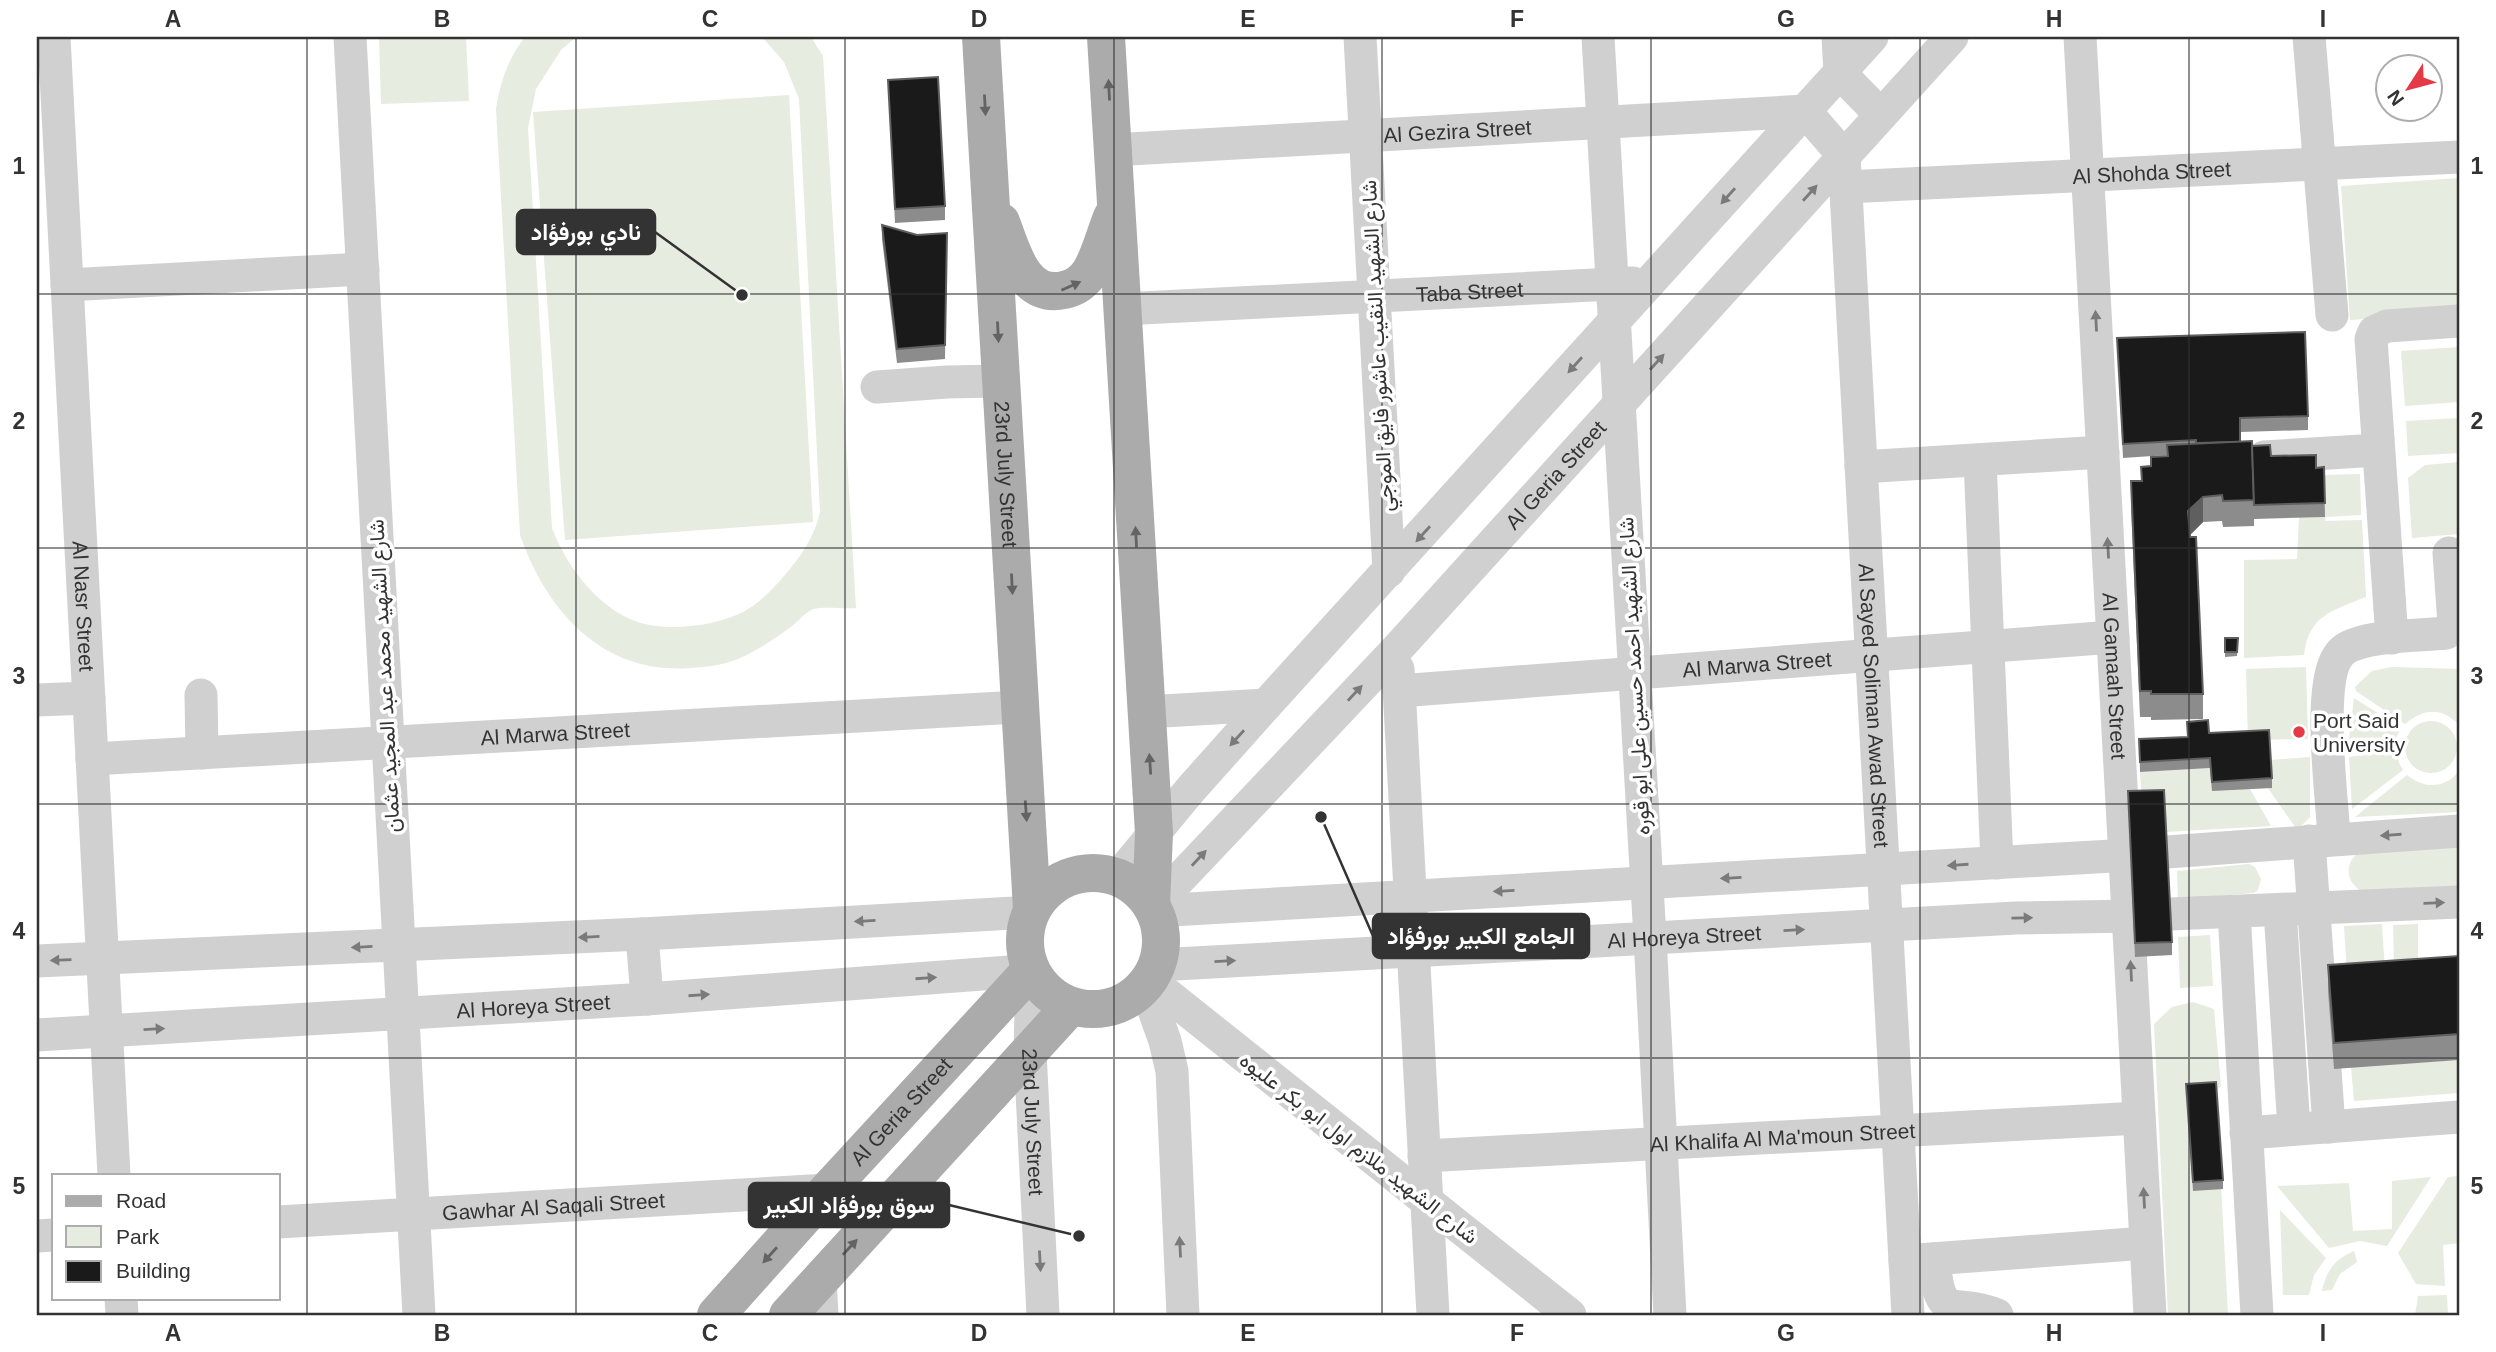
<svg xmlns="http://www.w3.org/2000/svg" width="2496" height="1352" font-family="Helvetica,Vazirmatn,sans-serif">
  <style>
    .green { fill: #e6ecdf }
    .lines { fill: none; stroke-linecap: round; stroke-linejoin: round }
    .minor { stroke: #d0d0d0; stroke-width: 33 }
    .major { stroke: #ababab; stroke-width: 38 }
    .wall { fill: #8c8c8c }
    .shaded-wall { fill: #5f5f5f }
    .building { fill: #1a1a1a; stroke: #5f5f5f; stroke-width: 2 }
    .oneway { fill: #636363 }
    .oneway2 { fill: #7a7a7a }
    .grid { fill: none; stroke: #333; stroke-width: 2; stroke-opacity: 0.55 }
    .poi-dot { fill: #e63946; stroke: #fff; stroke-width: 2.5 }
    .labels { text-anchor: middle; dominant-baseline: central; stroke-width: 7; stroke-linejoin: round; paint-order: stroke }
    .street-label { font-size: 21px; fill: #333; stroke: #fff }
    .poi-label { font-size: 21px; fill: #333; stroke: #fff; text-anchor: start }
    .leader { fill: none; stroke: #333; stroke-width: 2.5 }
    .callout-dot { fill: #333; stroke: #fff; stroke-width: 2.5 }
    .callout { fill: #333; stroke: #333; stroke-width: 2.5 }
    .callout-label { font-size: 23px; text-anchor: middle; font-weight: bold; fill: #fff }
    .neatline { fill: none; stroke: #333; stroke-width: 2.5 }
    .grid-label { font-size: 23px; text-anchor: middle; font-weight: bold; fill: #333 }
  </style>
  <rect width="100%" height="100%" fill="#fff"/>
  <g class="green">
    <path d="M379,37h87l3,64 -88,3z"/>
    <path d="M525,37h51l-15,13 -25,39 -8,39 24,400c13,35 42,75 78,91 31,14 79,8 109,-5 18,-8 33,-24 45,-38 16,-18 31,-40 36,-64l-21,-413 -15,-37 -22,-25h49l12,19 33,552c-10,1 -34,-2 -43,1 -7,3 -15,12 -21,17 -16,12 -35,25 -54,33 -14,6 -32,8 -47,9 -88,7 -144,-56 -171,-133l-24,-426c4,-26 12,-51 29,-72z"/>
    <path d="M789,95l24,427 -248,18 -32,-428z"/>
    <path d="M2459,178v135l-109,7 -9,-134z"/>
    <path d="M2459,347v55l-54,4 -4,-55z"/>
    <path d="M2459,418v35l-51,3 -2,-35z"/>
    <path d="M2459,462v72l-47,4 -4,-60 17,-13z"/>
    <path d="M2360,474l1,41 -35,2 -1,4 37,-1 4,77c-32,13 -58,18 -62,58l-60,3v-98l53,-1 2,-42 26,-1 -1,-41z"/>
    <path d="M2306,667l2,72 -60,1 -2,-71z"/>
    <path d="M2392,667l67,2v56c-17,-18 -35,-17 -54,-1l-49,-33 -1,-4 17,-16z"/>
    <path d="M2354,698l47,30 -5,10v10l-48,-1z"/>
    <circle cx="2431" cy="747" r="26"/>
    <path d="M2397,751l2,12 4,7 -51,39 -3,-52z"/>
    <path d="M2310,757v60l-9,9 -6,1 -27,-39 4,-1 -2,-27z"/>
    <path d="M2210,768l40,21 21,37 -105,6 -24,-28 -2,-32z"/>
    <path d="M2459,771v41l-104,5 52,-42c17,14 38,14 52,-4z"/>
    <path d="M2459,843v47l-96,2c-18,-10 -19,-28 -4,-40z"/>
    <path d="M2249,864l6,3 6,12 -3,11 -4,3 -76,6 -1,-28z"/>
    <path d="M2382,924l4,63 -38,3 -4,-64z"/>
    <path d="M2418,924v39l-24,1 -1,-39z"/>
    <path d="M2210,935l3,51 -33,2 -2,-51z"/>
    <path d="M2193,1002l21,7 7,77 -5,5 12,224h-60l-14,-291 18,-17z"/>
    <path d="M2459,1060v33l-105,8 -3,-34z"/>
    <path d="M2459,1176v67l-16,2 2,41 -29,-2 -18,-31 50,-76z"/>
    <path d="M2431,1177l-44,69 -27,-5 -31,7 -52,-62 72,-3 4,48 39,-2v-48z"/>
    <path d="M2280,1210l46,48 -12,17 -5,20h-26z"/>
    <path d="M2354,1251l3,11 -17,12 -8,16 -10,1c4,-20 13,-32 32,-40z"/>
    <path d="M2447,1295l1,20h-33l3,-19z"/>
  </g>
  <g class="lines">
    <g class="minor">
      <path id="s1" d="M54,37l60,1138"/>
      <path d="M350,37l69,1278"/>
      <path d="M1360,37l29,534"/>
      <path d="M1598,37l52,901 20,377"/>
      <path d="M1838,37l2,36 41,42"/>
      <path id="s2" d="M2080,37l70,1278"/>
      <path d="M2309,37l23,278"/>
      <path id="s3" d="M1112,150l693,-39 39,45 64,1159"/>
      <path id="s4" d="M1846,187l613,-30"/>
      <path d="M67,285l296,-16"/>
      <path id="s5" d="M1122,309l511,-26"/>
      <path d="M877,387l70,-5 53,-1"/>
      <path d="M2264,457l114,-7"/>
      <path d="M1980,460l17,403"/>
      <path d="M1861,467l242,-15"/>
      <path d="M2392,638l-21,-299 3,-7 13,-6 72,-5"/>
      <path d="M1398,669l35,646"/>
      <path id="s6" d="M1399,691l714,-54"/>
      <path d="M201,695l1,58"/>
      <path d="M37,700l52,-2"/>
      <path d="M1146,712l120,-7"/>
      <path id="s7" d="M92,759l927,-52"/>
      <path d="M2334,839c-1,-39 -21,-169 11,-190 21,-14 75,-13 101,-16l8,-9 -5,-71"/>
      <path d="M2309,841l20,286"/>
      <path d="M2167,852l292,-21"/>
      <path d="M1118,877l73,-88 75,-84 606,-668"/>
      <path id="s8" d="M1152,908l245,-259 555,-612"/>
      <path d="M2280,910l14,219"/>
      <path d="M1154,911l976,-56"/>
      <path d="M2234,912l23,403"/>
      <path d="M2170,914l289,-12"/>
      <path d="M642,934l5,65"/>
      <path d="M37,961l605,-27 389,-22"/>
      <path id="s9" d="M1157,965l859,-47 117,-2"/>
      <path id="s10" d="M1032,972l-2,79 13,264"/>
      <path d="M1149,980l421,335"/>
      <path d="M1145,985l20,56 7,30 11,244"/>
      <path id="s11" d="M37,1035l610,-36 362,-27 21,-4"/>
      <path d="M2246,1133l213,-16"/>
      <path id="s12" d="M1424,1156l715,-38"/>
      <path id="s13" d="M278,1222l550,-32"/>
      <path d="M37,1236l17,-1"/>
      <path d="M1934,1259c6,68 19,37 63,56"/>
      <path d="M1905,1261l241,-18"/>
      <path d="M820,1279l2,36"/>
      <path d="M121,1298l1,17"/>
    </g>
    <g class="major">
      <path id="s14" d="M981,37l51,872"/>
      <path d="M1106,37l48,796 -3,72"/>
      <path d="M1001,222c11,29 22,77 63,68 11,-2 20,-9 26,-18 10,-16 15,-38 22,-55"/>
      <circle cx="1093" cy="941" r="68"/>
      <path id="s15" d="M716,1315l112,-125 203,-220"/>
      <path d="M788,1315l283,-309"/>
    </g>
  </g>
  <g class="wall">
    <path d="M888,80l57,126v14l-50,3z"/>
    <path d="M882,225l35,10 30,-2 -2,126 -48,4 -15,-124z"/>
    <path d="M2117,338l191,78v14l-68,2v10l12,4 19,10 45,12 8,-1 1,50 -71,2v7l-31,1 -1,-6 -19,1 -13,13 13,159v25l-52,1v-3h-11l-9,-211v-25h10v-14l10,-1 16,-11 -44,3z"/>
    <path d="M2225,638h13l-1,18 -12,1z"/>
    <path d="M2187,722l22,11 63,45v10l-60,3 -2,-23 -70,4 -1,-33 48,-2z"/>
    <path d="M2128,791l44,151v13l-37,2z"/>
    <path d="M2459,956v104l-125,9 -6,-78v-26z"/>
    <path d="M2186,1084l37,96v9l-30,2z"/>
  </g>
  <path class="shaded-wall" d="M2203,497v25l-15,15v-26z"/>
  <g class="building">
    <path d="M938,77l7,129 -50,3 -7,-129z"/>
    <path d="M882,225l35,10 30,-2 -2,112 -48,4z"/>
    <path d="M2305,332l3,84 -68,2v24l-44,1v-3l-73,4 -6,-106z"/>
    <path d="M2252,441l2,59 -31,1 -1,-6 -19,2 -15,14 2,26h6l7,157h-52v-3h-11l-9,-210h11l-1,-14 10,-1v-9l17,-1 -1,-11z"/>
    <path d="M2270,445l1,11 45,-1v13l8,-1 1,36 -71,2 -2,-59z"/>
    <path d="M2225,638h13l-1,14h-12z"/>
    <path d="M2208,720l1,13 60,-3 3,48 -60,4 -2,-24 -70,4 -1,-23 49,-2 -1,-15z"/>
    <path d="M2164,790l8,152 -37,1 -7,-152z"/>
    <path d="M2459,956v78l-125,9 -6,-78z"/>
    <path d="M2216,1082l7,98 -30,2 -7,-98z"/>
  </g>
  <defs><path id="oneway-solid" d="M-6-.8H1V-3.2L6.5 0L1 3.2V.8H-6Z" transform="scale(1.75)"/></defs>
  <g class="oneway">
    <use href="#oneway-solid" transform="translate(1109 90) rotate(-93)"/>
    <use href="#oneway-solid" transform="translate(985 105) rotate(87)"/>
    <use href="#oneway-solid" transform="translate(1071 286) rotate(-24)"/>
    <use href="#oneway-solid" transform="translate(998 332) rotate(87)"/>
    <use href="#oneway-solid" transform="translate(1136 537) rotate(-93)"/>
    <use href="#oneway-solid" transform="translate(1012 584) rotate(87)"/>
    <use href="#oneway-solid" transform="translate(1150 764) rotate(-94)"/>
    <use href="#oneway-solid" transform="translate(1026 811) rotate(86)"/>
    <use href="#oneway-solid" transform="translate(850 1247) rotate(-47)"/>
    <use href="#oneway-solid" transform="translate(770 1255) rotate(132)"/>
  </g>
  <g class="oneway2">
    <use href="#oneway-solid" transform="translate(1810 193) rotate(-48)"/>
    <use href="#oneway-solid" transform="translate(1728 196) rotate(132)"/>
    <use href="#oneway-solid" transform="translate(2096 321) rotate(-93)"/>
    <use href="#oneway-solid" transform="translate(1657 362) rotate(-48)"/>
    <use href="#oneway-solid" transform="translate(1575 365) rotate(132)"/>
    <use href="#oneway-solid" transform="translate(1423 534) rotate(132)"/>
    <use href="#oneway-solid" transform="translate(2108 548) rotate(-93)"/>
    <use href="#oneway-solid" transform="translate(1355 693) rotate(-47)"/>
    <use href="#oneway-solid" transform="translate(1237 738) rotate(132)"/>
    <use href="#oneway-solid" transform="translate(2391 835) rotate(176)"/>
    <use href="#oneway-solid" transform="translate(1199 858) rotate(-47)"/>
    <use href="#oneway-solid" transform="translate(1958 865) rotate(176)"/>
    <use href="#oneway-solid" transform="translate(1731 878) rotate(177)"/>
    <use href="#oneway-solid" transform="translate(1504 891) rotate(177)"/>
    <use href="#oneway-solid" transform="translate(2434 903) rotate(-2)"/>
    <use href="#oneway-solid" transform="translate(2022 918) rotate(-1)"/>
    <use href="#oneway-solid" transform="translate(865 921) rotate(177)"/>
    <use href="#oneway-solid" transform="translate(1794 930) rotate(-3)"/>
    <use href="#oneway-solid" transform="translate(589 937) rotate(177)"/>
    <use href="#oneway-solid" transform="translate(362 947) rotate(177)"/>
    <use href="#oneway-solid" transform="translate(61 960) rotate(178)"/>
    <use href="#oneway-solid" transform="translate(1225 961) rotate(-3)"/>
    <use href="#oneway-solid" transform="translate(2131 971) rotate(-93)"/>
    <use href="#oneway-solid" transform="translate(926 978) rotate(-4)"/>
    <use href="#oneway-solid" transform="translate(699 995) rotate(-4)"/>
    <use href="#oneway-solid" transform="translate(154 1029) rotate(-3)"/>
    <use href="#oneway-solid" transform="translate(2144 1198) rotate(-93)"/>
    <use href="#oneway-solid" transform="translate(1180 1247) rotate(-93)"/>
    <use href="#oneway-solid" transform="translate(1040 1261) rotate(87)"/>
  </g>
  <path class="grid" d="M307,37v1278M576,37v1278M845,37v1278M1114,37v1278M1382,37v1278M1651,37v1278M1920,37v1278M2189,37v1278M37,294h2422M37,548h2422M37,804h2422M37,1058h2422"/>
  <circle class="poi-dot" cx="2299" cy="732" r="7"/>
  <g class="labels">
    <g class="street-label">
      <text stroke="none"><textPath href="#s3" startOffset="346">Al Gezira Street</textPath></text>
      <text stroke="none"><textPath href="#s4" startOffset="306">Al Shohda Street</textPath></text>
      <text stroke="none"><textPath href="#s5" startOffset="348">Taba Street</textPath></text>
      <text transform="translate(1377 346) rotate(-93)">شارع الشهيد النقيب عاشور فايق الموجي</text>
      <text stroke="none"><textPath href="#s14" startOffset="438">23rd July Street</textPath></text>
      <text stroke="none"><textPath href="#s8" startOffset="592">Al Geria Street</textPath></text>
      <text stroke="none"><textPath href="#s1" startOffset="570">Al Nasr Street</textPath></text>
      <text stroke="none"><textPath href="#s6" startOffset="359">Al Marwa Street</textPath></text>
      <text transform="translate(384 676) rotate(-93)">شارع الشهيد محمد عبد المجيد عثمان</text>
      <text transform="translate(1634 676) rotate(-93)">شارع الشهيد احمد حسين على ابو قوره</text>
      <text stroke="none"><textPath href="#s2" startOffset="640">Al Gamaah Street</textPath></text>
      <text stroke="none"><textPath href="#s3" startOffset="1304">Al Sayed Soliman Awad Street</textPath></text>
      <text stroke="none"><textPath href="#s7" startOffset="464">Al Marwa Street</textPath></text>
      <text stroke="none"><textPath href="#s9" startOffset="528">Al Horeya Street</textPath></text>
      <text stroke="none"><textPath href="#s11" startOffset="497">Al Horeya Street</textPath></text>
      <text stroke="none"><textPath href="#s15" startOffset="275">Al Geria Street</textPath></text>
      <text stroke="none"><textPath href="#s10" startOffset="150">23rd July Street</textPath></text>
      <text stroke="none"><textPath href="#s12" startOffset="359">Al Khalifa Al Ma'moun Street</textPath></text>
      <text transform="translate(1359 1148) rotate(38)">شارع الشهيد ملازم اول ابو بكر عليوه</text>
      <text stroke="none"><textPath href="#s13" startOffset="276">Gawhar Al Saqali Street</textPath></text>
    </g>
    <g class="poi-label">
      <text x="2313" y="720">Port Said<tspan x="2313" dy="24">University</tspan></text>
    </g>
  </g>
  <path class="leader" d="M742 295L655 232M1321 817L1373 936M1079 1236L949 1205"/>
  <g class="callout-dot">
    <circle cx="742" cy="295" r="7"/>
    <circle cx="1321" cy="817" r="7"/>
    <circle cx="1079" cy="1236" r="7"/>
  </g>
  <g class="callout">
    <rect x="517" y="210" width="138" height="44" rx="7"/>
    <rect x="1373" y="914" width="216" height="44" rx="7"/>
    <rect x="749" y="1183" width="200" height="44" rx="7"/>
  </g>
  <g class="callout-label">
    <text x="586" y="240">نادي بورفؤاد</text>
    <text x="1481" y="944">الجامع الكبير بورفؤاد</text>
    <text x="849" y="1213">سوق بورفؤاد الكبير</text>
  </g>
  <rect width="2496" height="1352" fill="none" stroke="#ffffff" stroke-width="77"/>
  <rect x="52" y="1174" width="228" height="126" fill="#ffffff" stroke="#adadad" stroke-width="2"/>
  <rect x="66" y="1196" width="35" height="10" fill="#ababab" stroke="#adadad" stroke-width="2"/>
  <text x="116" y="1208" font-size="21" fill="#333333">Road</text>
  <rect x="66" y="1226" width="35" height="21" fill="#e6ecdf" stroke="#adadad" stroke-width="2"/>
  <text x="116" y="1244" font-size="21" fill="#333333">Park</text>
  <rect x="66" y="1261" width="35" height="21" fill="#1a1a1a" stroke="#adadad" stroke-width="2"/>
  <text x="116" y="1278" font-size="21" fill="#333333">Building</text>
  <g transform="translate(2409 88) rotate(234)"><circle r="33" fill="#ffffff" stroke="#adadad" stroke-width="2"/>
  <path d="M0-5L12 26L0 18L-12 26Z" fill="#e63946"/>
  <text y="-10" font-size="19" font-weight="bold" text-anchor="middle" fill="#333333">N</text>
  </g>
  <rect x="38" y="38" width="2420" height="1276" class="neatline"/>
  <g class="grid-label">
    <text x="173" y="27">A</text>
    <text x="442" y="27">B</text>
    <text x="710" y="27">C</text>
    <text x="979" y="27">D</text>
    <text x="1248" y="27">E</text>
    <text x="1517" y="27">F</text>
    <text x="1786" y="27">G</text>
    <text x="2054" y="27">H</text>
    <text x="2323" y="27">I</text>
    <text x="19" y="174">1</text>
    <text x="2477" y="174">1</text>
    <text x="19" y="429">2</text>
    <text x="2477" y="429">2</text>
    <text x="19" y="684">3</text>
    <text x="2477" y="684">3</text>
    <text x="19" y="939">4</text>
    <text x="2477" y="939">4</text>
    <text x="19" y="1194">5</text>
    <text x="2477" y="1194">5</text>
    <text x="173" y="1341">A</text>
    <text x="442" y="1341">B</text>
    <text x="710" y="1341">C</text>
    <text x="979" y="1341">D</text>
    <text x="1248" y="1341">E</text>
    <text x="1517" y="1341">F</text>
    <text x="1786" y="1341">G</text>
    <text x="2054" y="1341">H</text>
    <text x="2323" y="1341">I</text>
  </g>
</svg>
